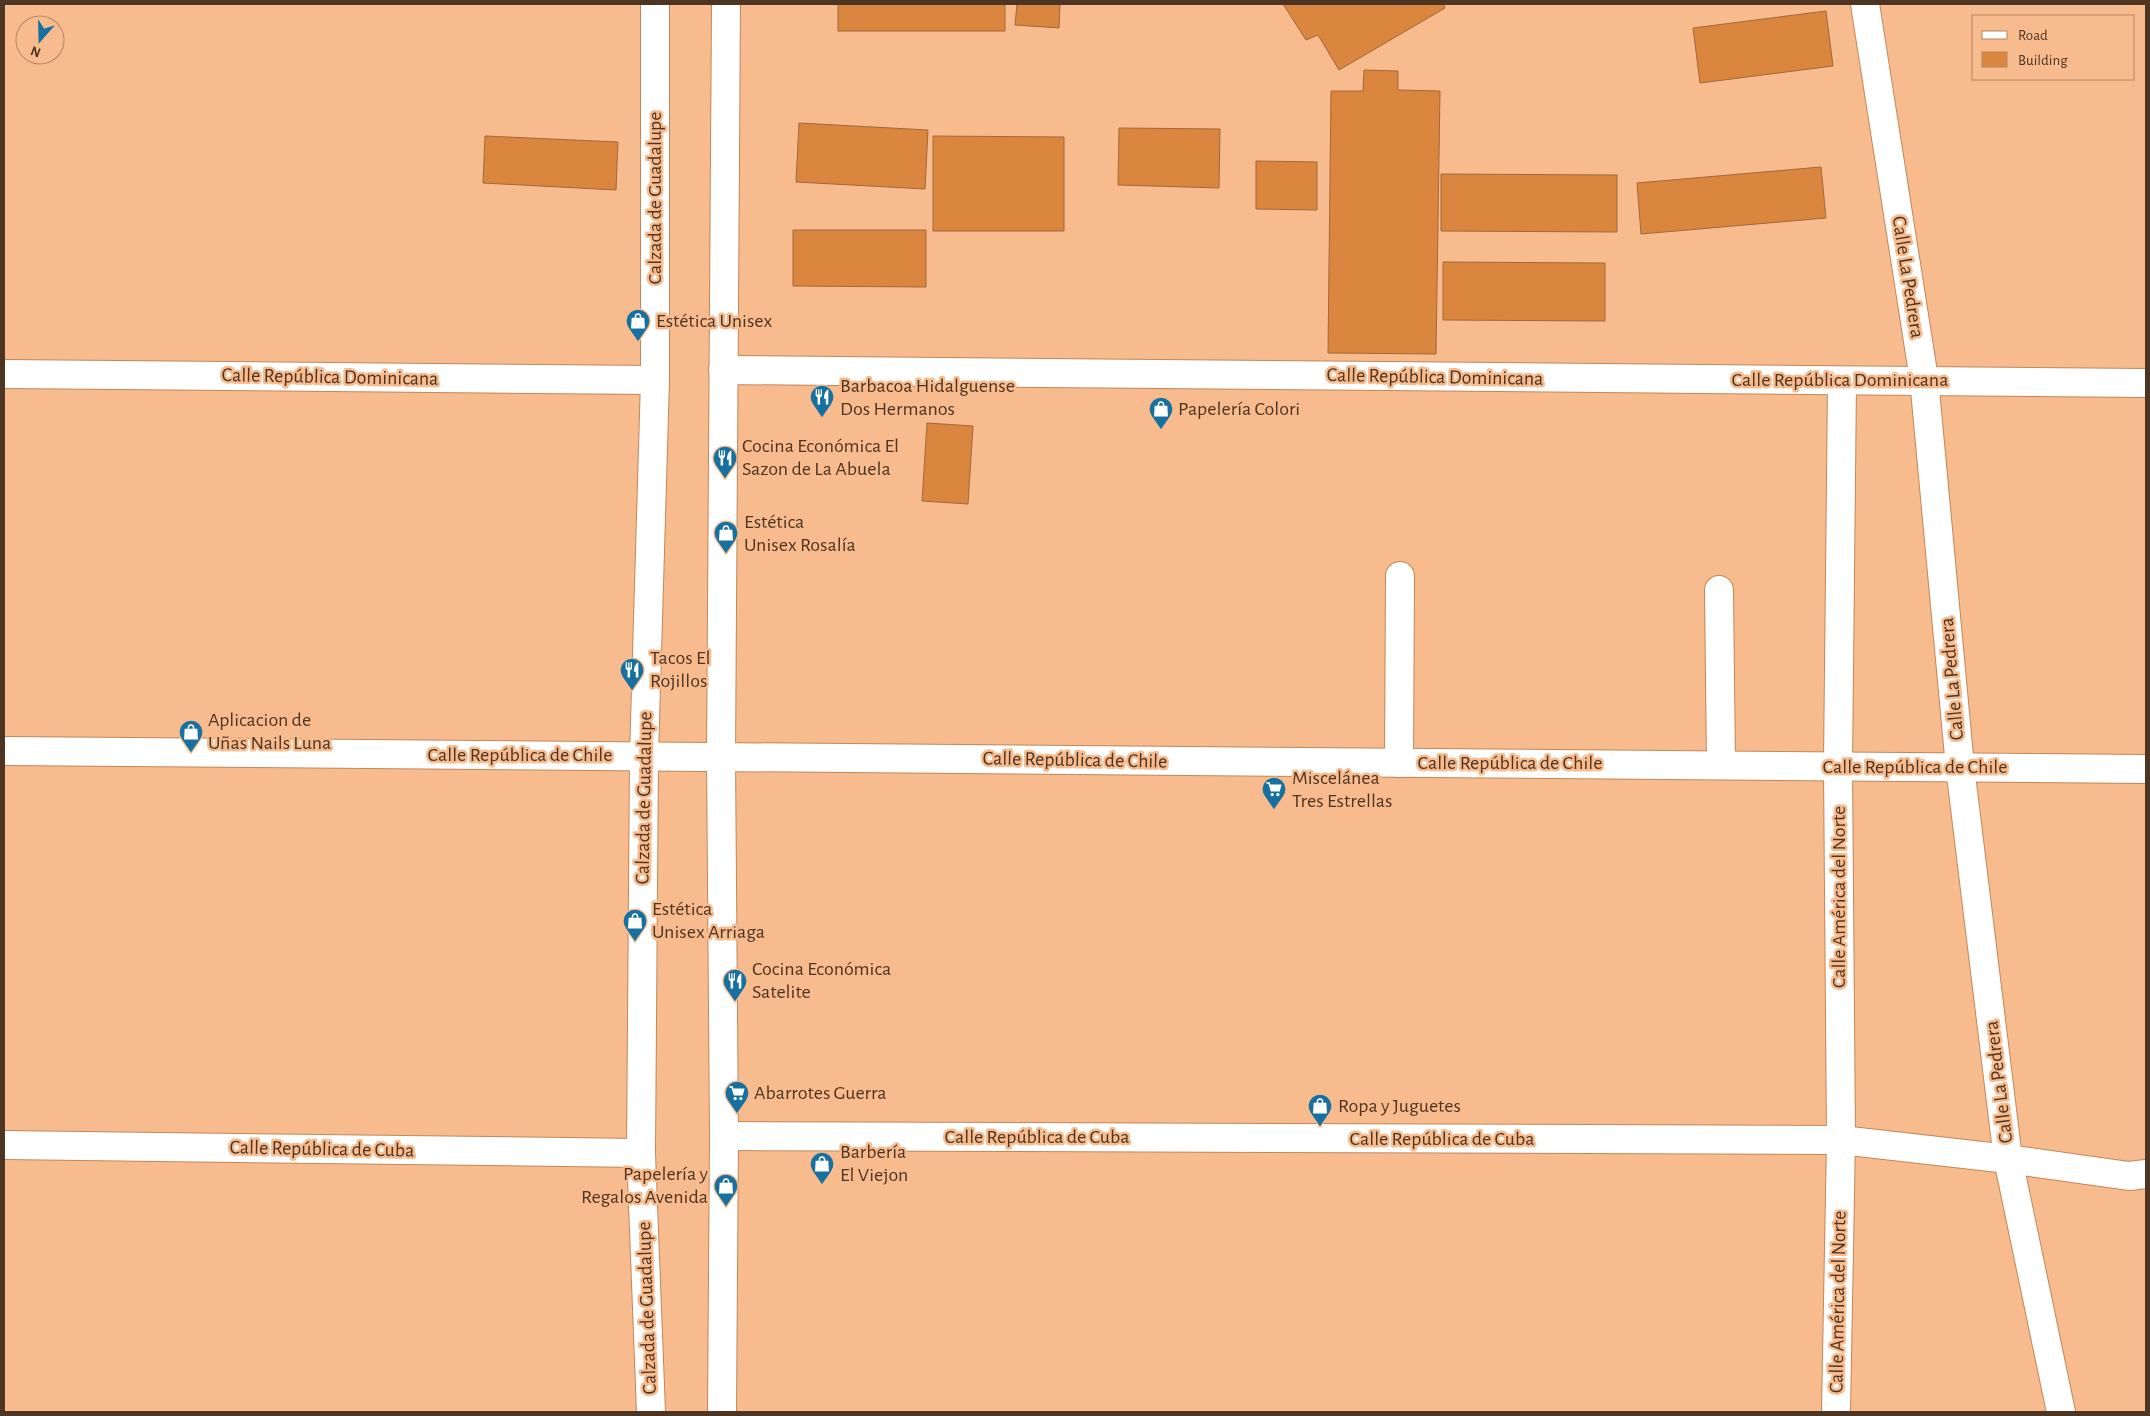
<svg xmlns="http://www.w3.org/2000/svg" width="2150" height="1416" font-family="'Alegreya Sans',sans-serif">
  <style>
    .building { fill: #da863f; stroke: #a0683c }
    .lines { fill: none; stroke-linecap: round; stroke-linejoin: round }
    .minor-casing { stroke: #c0875a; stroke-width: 30 }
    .major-casing { stroke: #c0875a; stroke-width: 30 }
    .minor { stroke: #fff; stroke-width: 28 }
    .major { stroke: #fff; stroke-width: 28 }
    .labels { text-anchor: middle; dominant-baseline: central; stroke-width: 5; stroke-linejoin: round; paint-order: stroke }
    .street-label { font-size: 20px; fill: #4e3523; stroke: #f8bb8d }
    .poi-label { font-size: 20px; fill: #4e3523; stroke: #f8bb8d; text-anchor: start }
  </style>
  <rect width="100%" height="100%" fill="#f8bb8d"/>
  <g class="building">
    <rect x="838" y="4" width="167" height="27"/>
    <path d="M1017,4h43l-1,24 -44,-3z"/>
    <path d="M1283,4h160l2,4 -106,62 -21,-35 -12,5z"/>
    <path d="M1826,11l7,55 -133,17 -7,-55z"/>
    <path d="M1364,70l34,1v19l42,1 -4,263 -108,-1 3,-262h32z"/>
    <path d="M799,123l129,7 -3,59 -129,-7z"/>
    <path d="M1119,128l101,1 -1,59 -101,-3z"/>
    <path d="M485,136l133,6 -2,48 -133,-7z"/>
    <path d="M933,136l131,1v94h-131z"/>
    <path d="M1256,161l61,1v48l-61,-1z"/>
    <path d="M1821,167l5,51 -185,16 -4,-51z"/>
    <path d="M1441,174l176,1v57l-176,-1z"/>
    <path d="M793,230h133v57l-133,-1z"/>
    <path d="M1443,262l162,1v58l-162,-1z"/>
    <path d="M927,423l46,3 -5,78 -46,-3z"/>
  </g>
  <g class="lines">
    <defs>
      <g id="minor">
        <path d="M1865,4l59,375 36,388 48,392 53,253"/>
        <path d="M723,370l1423,13"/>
        <path d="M4,374l651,6"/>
        <path d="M1719,590l2,175"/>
        <path d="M4,751l2142,18"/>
        <path d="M1399,763l1,-187"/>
        <path d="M724,1136l1117,4 167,19 121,17 17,-2"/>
        <path d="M4,1145l637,8"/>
        <path d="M1836,1412l5,-272 -3,-374 4,-385"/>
      </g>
      <g id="major">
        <path d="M651,1412l-10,-259 3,-397 11,-376v-376"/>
        <path d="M722,1412l2,-276 -3,-379 5,-753"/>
      </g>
    </defs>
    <use href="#minor" class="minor-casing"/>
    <use href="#major" class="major-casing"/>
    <use href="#minor" class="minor"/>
    <use href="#major" class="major"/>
  </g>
  <defs>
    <symbol id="shop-pin" viewBox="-11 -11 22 30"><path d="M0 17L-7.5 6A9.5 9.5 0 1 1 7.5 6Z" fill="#1671a0" stroke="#f8bb8d"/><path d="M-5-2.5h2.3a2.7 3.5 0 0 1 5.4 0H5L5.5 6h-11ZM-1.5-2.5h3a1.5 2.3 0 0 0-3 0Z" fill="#fff"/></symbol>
    <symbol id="restaurant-pin" viewBox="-11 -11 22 30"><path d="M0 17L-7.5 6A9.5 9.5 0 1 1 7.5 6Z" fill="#1671a0" stroke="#f8bb8d"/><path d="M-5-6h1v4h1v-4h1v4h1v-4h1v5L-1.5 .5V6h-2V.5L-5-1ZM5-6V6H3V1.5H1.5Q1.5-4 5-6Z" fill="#fff"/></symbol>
    <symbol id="supermarket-pin" viewBox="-11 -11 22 30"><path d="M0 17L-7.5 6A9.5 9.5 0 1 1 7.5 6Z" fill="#1671a0" stroke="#f8bb8d"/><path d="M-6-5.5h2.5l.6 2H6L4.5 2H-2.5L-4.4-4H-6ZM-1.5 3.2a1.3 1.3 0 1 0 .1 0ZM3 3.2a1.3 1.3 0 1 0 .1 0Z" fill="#fff"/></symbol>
  </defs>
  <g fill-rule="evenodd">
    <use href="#shop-pin" x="624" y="307" width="28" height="38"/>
    <use href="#restaurant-pin" x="808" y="383" width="28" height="38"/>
    <use href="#shop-pin" x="1147" y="395" width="28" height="38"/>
    <use href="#restaurant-pin" x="711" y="444" width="28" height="38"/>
    <use href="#shop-pin" x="712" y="519" width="28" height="38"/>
    <use href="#restaurant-pin" x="618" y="656" width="28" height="38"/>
    <use href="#shop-pin" x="177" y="718" width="28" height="38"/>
    <use href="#supermarket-pin" x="1260" y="775" width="28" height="38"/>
    <use href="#shop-pin" x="621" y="907" width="28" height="38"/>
    <use href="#restaurant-pin" x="721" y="967" width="28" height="38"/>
    <use href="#supermarket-pin" x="723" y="1079" width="28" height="38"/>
    <use href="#shop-pin" x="1306" y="1092" width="28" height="38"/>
    <use href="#shop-pin" x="808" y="1150" width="28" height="38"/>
    <use href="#shop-pin" x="712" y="1172" width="28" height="38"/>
  </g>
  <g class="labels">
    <g class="street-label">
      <text transform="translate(655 198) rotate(-90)">Calzada de Guadalupe</text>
      <text transform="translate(1908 277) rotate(81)">Calle La Pedrera</text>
      <text transform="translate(330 377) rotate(1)">Calle República Dominicana</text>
      <text transform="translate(1435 377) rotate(1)">Calle República Dominicana</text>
      <text x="1840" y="380">Calle República Dominicana</text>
      <text transform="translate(1952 679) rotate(-95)">Calle La Pedrera</text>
      <text x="520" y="755">Calle República de Chile</text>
      <text transform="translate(1075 760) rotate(1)">Calle República de Chile</text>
      <text x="1510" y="763">Calle República de Chile</text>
      <text x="1915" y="767">Calle República de Chile</text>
      <text transform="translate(644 798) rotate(-89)">Calzada de Guadalupe</text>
      <text transform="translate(1839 897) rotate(-90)">Calle América del Norte</text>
      <text transform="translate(1999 1082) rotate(-97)">Calle La Pedrera</text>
      <text x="1037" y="1137">Calle República de Cuba</text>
      <text x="1442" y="1139">Calle República de Cuba</text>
      <text transform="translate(322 1149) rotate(1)">Calle República de Cuba</text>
      <text transform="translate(1838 1302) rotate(-89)">Calle América del Norte</text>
      <text transform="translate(647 1308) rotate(-92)">Calzada de Guadalupe</text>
    </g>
    <g class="poi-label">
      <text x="656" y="321">Estética Unisex</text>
      <text x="840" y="386">Barbacoa Hidalguense<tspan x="840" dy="23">Dos Hermanos</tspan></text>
      <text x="1178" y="409">Papelería Colori</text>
      <text x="742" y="446">Cocina Económica El<tspan x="742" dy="23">Sazon de La Abuela</tspan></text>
      <text x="744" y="522">Estética<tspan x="744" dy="23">Unisex Rosalía</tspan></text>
      <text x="650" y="658">Tacos El<tspan x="650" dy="23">Rojillos</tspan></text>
      <text x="208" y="720">Aplicacion de<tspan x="208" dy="23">Uñas Nails Luna</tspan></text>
      <text x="1292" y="778">Miscelánea<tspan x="1292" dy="23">Tres Estrellas</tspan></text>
      <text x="652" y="909">Estética<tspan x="652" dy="23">Unisex Arriaga</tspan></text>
      <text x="752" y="969">Cocina Económica<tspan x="752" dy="23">Satelite</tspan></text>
      <text x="754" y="1093">Abarrotes Guerra</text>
      <text x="1338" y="1106">Ropa y Juguetes</text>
      <text x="840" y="1152">Barbería<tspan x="840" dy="23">El Viejon</tspan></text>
      <text x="708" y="1174" text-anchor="end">Papelería y<tspan x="708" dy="23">Regalos Avenida</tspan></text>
    </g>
  </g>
  <rect width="2150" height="1416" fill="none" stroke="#4e3523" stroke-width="10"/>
  <rect x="1972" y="15" width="162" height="65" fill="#f8bb8d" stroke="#b48563"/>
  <rect x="1982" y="31" width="25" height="8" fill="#ffffff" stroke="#b48563"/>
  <text x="2018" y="40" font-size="15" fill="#4e3523">Road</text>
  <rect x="1982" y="52" width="25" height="15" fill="#da863f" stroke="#b48563"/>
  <text x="2018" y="65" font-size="15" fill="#4e3523">Building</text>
  <g transform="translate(40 40) rotate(200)"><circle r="24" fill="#f8bb8d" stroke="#b48563"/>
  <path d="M0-4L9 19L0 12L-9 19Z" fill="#1671a0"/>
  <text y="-8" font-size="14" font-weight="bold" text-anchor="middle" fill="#4e3523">N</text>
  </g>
</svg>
